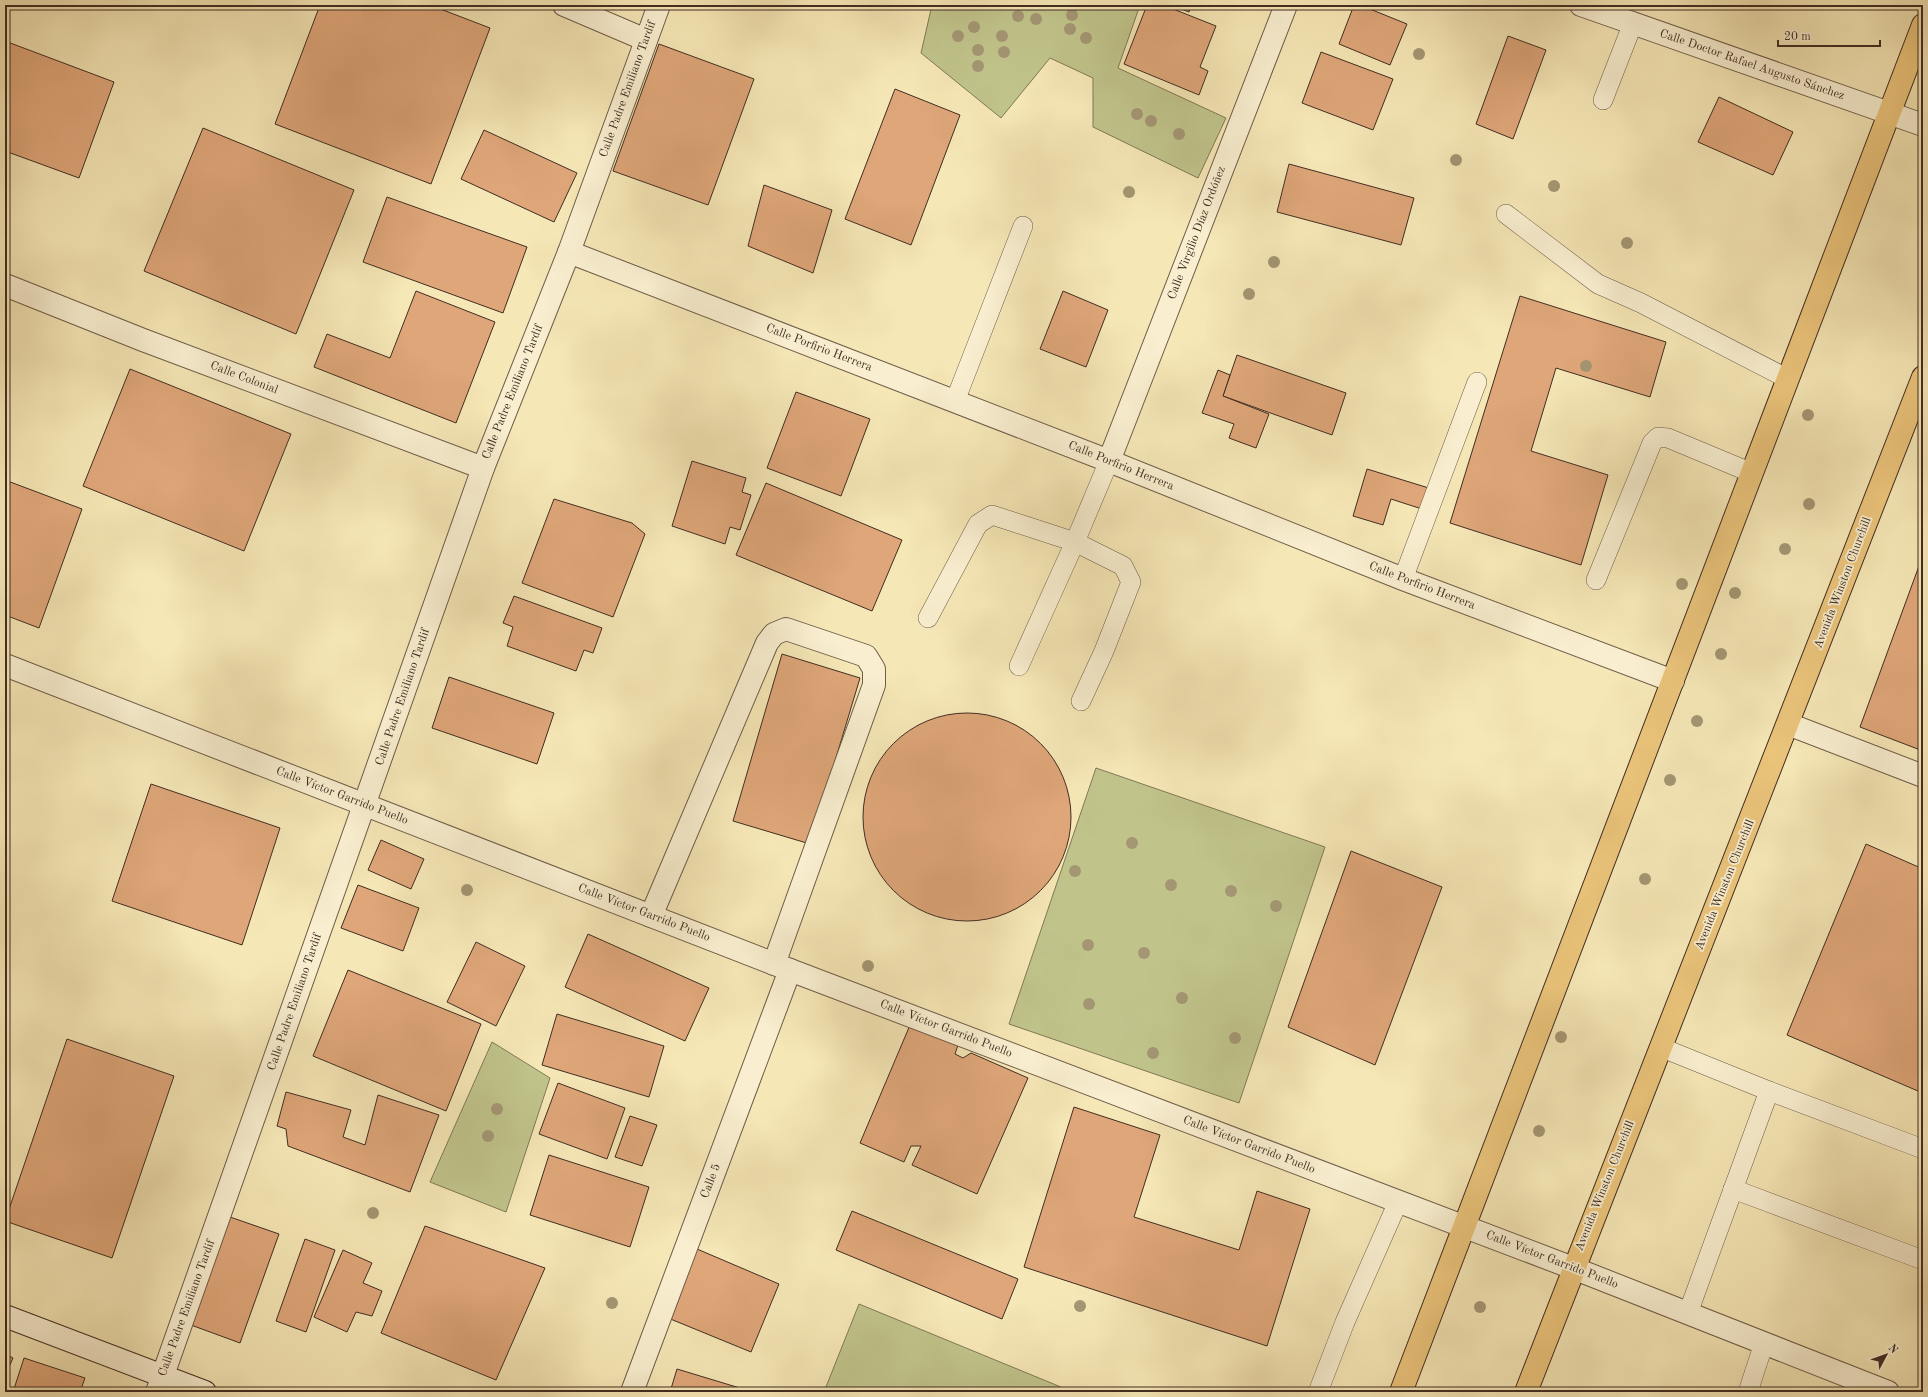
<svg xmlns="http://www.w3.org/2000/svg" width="1928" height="1397" font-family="'Old Standard TT',serif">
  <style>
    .green { fill: #c0c48b; stroke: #807857 }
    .building { fill: #dea679; stroke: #412d23 }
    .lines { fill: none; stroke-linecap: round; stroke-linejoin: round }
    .lane-casing { stroke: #6e5c48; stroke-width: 20 }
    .street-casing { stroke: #6e5c48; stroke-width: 24 }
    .secondary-casing { stroke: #412d23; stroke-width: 24 }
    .primary-casing { stroke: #412d23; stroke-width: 24 }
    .lane { stroke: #f9efd0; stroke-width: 19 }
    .street { stroke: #f9efd0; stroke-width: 22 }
    .secondary { stroke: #f9efd0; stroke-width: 22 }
    .primary { stroke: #ebc47b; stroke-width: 22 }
    .tree { fill: #a49673 }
    .labels { text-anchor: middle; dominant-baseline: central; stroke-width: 3.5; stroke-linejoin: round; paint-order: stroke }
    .street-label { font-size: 12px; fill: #412d23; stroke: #f9efd0 }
  </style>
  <rect width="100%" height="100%" fill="#f6e7b6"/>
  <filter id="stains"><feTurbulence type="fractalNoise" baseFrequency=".005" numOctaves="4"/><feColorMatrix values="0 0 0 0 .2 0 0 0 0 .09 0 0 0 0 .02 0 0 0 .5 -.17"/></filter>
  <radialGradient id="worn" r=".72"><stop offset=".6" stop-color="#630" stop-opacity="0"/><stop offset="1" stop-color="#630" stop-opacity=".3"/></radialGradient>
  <g class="green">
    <path d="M932,5h208l-22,63 108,50 -28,60 -105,-51v-49l-43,-20 -49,60 -80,-65z"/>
    <path d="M1096,768l229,79 -86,256 -230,-79z"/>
    <path d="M492,1042l58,36 -44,134 -76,-30z"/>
    <path d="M859,1304l214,88h-249z"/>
  </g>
  <g class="building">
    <path d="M320,5h31l14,5 2,-5h63l60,23 -59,156 -156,-60z"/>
    <path d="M1147,5h16l53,21 -16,41 8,4 -9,24 -75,-31z"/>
    <path d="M1171,5h20l-2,7z"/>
    <path d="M1354,5h6l47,19 -17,41 -51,-21z"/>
    <path d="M1508,36l38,14 -33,89 -37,-15z"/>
    <path d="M5,41l109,41 -35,96 -74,-27z"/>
    <path d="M659,44l95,35 -46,126 -95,-34z"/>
    <path d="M1321,52l72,27 -20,51 -71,-27z"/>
    <path d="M895,89l65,26 -49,130 -66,-26z"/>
    <path d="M1719,97l74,35 -20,43 -75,-33z"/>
    <path d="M203,128l151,62 -58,144 -152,-63z"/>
    <path d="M484,130l93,43 -23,49 -93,-43z"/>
    <path d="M1289,164l125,34 -13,47 -124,-33z"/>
    <path d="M764,185l68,25 -19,63 -65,-27z"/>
    <path d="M387,197l140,50 -24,66 -140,-51z"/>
    <path d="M416,291l79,31 -39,101 -142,-56 13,-33 63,24z"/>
    <path d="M1063,291l45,19 -22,57 -46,-18z"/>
    <path d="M1520,296l146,46 -16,55 -94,-29 -25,83 77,24 -27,90 -131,-42z"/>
    <path d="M1237,355l109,38 -14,42 -109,-39z"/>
    <path d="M130,369l161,65 -47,117 -161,-65z"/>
    <path d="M1218,370l12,5 -7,21 46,18 -13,34 -27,-10 5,-14 -32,-11z"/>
    <path d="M796,392l74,27 -29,77 -74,-28z"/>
    <path d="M692,461l54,17 -4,14 9,3 -11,35 -10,-3 -5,17 -53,-18z"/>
    <path d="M1367,469l65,20 -7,21 -34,-11 -8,26 -30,-9z"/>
    <path d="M5,480l77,29 -43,119 -34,-13z"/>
    <path d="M766,483l136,57 -30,71 -136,-56z"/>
    <path d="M554,499l78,24 13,11 -32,83 -91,-34z"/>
    <path d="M1923,555v196l-63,-24z"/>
    <path d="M514,596l88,32 -9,25 -9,-3 -8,21 -69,-25 6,-19 -10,-4z"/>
    <path d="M782,654l78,24 -50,166 -77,-23z"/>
    <path d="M449,677l105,36 -17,51 -105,-36z"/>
    <circle cx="967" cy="817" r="104"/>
    <path d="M151,784l129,44 -38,117 -130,-44z"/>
    <path d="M381,840l43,19 -13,30 -43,-19z"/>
    <path d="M1866,844l57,25v210l-5,12 -131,-56z"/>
    <path d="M1351,851l91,36 -67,178 -87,-38z"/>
    <path d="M358,885l61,23 -16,43 -62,-23z"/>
    <path d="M588,934l121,54 -24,53 -120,-54z"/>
    <path d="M476,942l49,24 -29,60 -49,-24z"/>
    <path d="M348,970l133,54 -35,87 -133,-55z"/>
    <path d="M557,1014l107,32 -15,51 -107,-32z"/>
    <path d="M910,1025l48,20 -3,9 8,4 8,-5 57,25 -51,116 -65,-29 9,-19h-10l-7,16 -44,-19z"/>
    <path d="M67,1039l107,37 -62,182 -107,-37z"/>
    <path d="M558,1083l67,25 -18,51 -68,-25z"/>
    <path d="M286,1092l65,18 -8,27 22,8 13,-50 61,20 -29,77 -122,-46 -2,-17 -9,-3z"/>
    <path d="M1074,1107l86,28 -26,82 105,33 18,-59 53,18 -43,137 -243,-79z"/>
    <path d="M630,1116l27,9 -15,41 -27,-9z"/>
    <path d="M549,1155l100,32 -19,60 -100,-32z"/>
    <path d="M852,1211l166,68 -16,40 -166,-69z"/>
    <path d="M230,1217l49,17 -39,109 -49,-18z"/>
    <path d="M425,1226l120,42 -49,112 -115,-47z"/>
    <path d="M305,1239l30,11 -29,82 -30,-11z"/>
    <path d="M697,1249l82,35 -28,68 -83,-34z"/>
    <path d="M343,1250l29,13 -9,20 19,8 -10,25 -16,-4 -9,20 -33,-15z"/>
    <path d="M5,1354l8,4 -8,18z"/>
    <path d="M24,1358l61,20 -5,14h-67z"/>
    <path d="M677,1369l76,23h-83z"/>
  </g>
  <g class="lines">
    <defs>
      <g id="lane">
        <path d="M1603,100l30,-77"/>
        <path d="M1506,214l92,70 43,19 147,76"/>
        <path d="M955,401l68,-175"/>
        <path d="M1403,579l74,-197"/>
        <path d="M1596,580l56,-137 6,-6 10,1 84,35"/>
        <path d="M928,618l50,-94 14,-9 83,27 48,24 8,16 -27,69 -23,50"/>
        <path d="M1019,666l56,-124 34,-81"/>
        <path d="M1660,1047l109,44 154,58"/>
        <path d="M1733,1189l190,71"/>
        <path d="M1688,1313l81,-222"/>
        <path d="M1318,1392l27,-70 53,-120"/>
        <path d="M1748,1392l16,-49"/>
      </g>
      <g id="street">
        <path d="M564,5l82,35"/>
        <path d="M1581,5l342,120"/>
        <path d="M569,252l540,209 294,118 270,102"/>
        <path d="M5,285l138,55 340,128"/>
        <path d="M1109,461l177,-456"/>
        <path d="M5,665l785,305 783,298 315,124"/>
        <path d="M1788,724l135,52"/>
        <path d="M651,916l116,-273 7,-9 12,-5 80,27 8,13v16l-100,279"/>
        <path d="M157,1392l326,-924 86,-216 90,-247"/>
        <path d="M632,1392l158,-422"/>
      </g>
      <path id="secondary" d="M5,1316l200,76"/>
      <g id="primary">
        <path d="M1401,1392l522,-1367"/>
        <path d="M1526,1392l397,-1015"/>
      </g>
    </defs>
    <use href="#lane" class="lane-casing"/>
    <use href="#street" class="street-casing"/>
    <use href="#secondary" class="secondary-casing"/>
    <use href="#primary" class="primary-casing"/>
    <use href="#lane" class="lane"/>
    <use href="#street" class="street"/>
    <use href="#secondary" class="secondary"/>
    <use href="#primary" class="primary"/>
  </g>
  <g class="tree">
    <circle cx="1072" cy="15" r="6"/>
    <circle cx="1018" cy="16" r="6"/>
    <circle cx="1036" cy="19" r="6"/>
    <circle cx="974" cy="27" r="6"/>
    <circle cx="1070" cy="29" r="6"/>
    <circle cx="958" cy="36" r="6"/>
    <circle cx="1002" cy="36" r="6"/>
    <circle cx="1086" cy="38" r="6"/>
    <circle cx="978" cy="50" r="6"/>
    <circle cx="1004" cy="52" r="6"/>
    <circle cx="1419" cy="54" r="6"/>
    <circle cx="978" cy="66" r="6"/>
    <circle cx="1137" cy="114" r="6"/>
    <circle cx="1151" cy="121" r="6"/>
    <circle cx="1179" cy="134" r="6"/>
    <circle cx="1456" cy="160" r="6"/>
    <circle cx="1554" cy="186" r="6"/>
    <circle cx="1129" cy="192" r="6"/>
    <circle cx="1627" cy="243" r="6"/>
    <circle cx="1274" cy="262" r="6"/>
    <circle cx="1249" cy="294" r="6"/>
    <circle cx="1586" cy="366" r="6"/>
    <circle cx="1808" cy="415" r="6"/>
    <circle cx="1809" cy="504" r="6"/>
    <circle cx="1785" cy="549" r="6"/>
    <circle cx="1682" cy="584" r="6"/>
    <circle cx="1735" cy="593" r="6"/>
    <circle cx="1721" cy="654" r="6"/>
    <circle cx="1697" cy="721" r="6"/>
    <circle cx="1670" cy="780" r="6"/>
    <circle cx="1132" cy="843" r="6"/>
    <circle cx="1075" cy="871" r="6"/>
    <circle cx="1645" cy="879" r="6"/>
    <circle cx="1171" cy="885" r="6"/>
    <circle cx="467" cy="890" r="6"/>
    <circle cx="1231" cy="891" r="6"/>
    <circle cx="1276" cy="906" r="6"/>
    <circle cx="1088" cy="945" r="6"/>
    <circle cx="1144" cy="953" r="6"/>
    <circle cx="868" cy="966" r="6"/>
    <circle cx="1182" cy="998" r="6"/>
    <circle cx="1089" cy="1004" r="6"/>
    <circle cx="1561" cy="1037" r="6"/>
    <circle cx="1235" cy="1038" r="6"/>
    <circle cx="1153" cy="1053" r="6"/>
    <circle cx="497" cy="1109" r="6"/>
    <circle cx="1539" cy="1131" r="6"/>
    <circle cx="488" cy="1136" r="6"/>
    <circle cx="373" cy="1213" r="6"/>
    <circle cx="612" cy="1303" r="6"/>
    <circle cx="1080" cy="1306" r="6"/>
    <circle cx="1480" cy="1307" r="6"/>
  </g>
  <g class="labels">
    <g class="street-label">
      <text transform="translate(1752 65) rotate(19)">Calle Doctor Rafael Augusto Sánchez</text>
      <text transform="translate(628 89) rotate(-70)">Calle Padre Emiliano Tardif</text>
      <text transform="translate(1197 233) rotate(-69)">Calle Virgilio Díaz Ordóñez</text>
      <text transform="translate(819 348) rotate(21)">Calle Porfirio Herrera</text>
      <text transform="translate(244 378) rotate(21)">Calle Colonial</text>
      <text transform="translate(513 392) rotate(-68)">Calle Padre Emiliano Tardif</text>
      <text transform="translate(1121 466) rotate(22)">Calle Porfirio Herrera</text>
      <text transform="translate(1843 583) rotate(-69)">Avenida Winston Churchill</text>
      <text transform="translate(1422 586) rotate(21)">Calle Porfirio Herrera</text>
      <text transform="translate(403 697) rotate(-71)">Calle Padre Emiliano Tardif</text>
      <text transform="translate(342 796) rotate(21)">Calle Víctor Garrido Puello</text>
      <text transform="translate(1725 885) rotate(-68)">Avenida Winston Churchill</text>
      <text transform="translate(644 913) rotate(21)">Calle Víctor Garrido Puello</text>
      <text transform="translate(295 1002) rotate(-71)">Calle Padre Emiliano Tardif</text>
      <text transform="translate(946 1029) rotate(21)">Calle Víctor Garrido Puello</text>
      <text transform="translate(1249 1145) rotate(21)">Calle Víctor Garrido Puello</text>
      <text transform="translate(711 1181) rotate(-69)">Calle 5</text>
      <text transform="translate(1605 1186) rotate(-68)">Avenida Winston Churchill</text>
      <text transform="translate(1552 1260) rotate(21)">Calle Víctor Garrido Puello</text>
      <text transform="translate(187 1308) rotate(-70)">Calle Padre Emiliano Tardif</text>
    </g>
  </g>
  <rect width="1928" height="1397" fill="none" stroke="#f6e7b6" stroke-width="20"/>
  <rect x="6" y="6" width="1916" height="1385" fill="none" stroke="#412d23" stroke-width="2"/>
  <rect x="10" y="10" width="1908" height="1377" fill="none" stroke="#412d23"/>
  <g transform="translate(1886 1355) rotate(49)" stroke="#f9efd0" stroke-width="3" paint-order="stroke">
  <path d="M0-3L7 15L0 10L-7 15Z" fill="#412d23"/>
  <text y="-6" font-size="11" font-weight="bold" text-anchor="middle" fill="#412d23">N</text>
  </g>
  <path d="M1778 40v6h102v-6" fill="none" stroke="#412d23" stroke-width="2"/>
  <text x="1784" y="40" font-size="12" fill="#412d23" stroke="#f9efd0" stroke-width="3" paint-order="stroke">20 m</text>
  <rect width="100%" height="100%" filter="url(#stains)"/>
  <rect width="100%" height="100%" fill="url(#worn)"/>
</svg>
